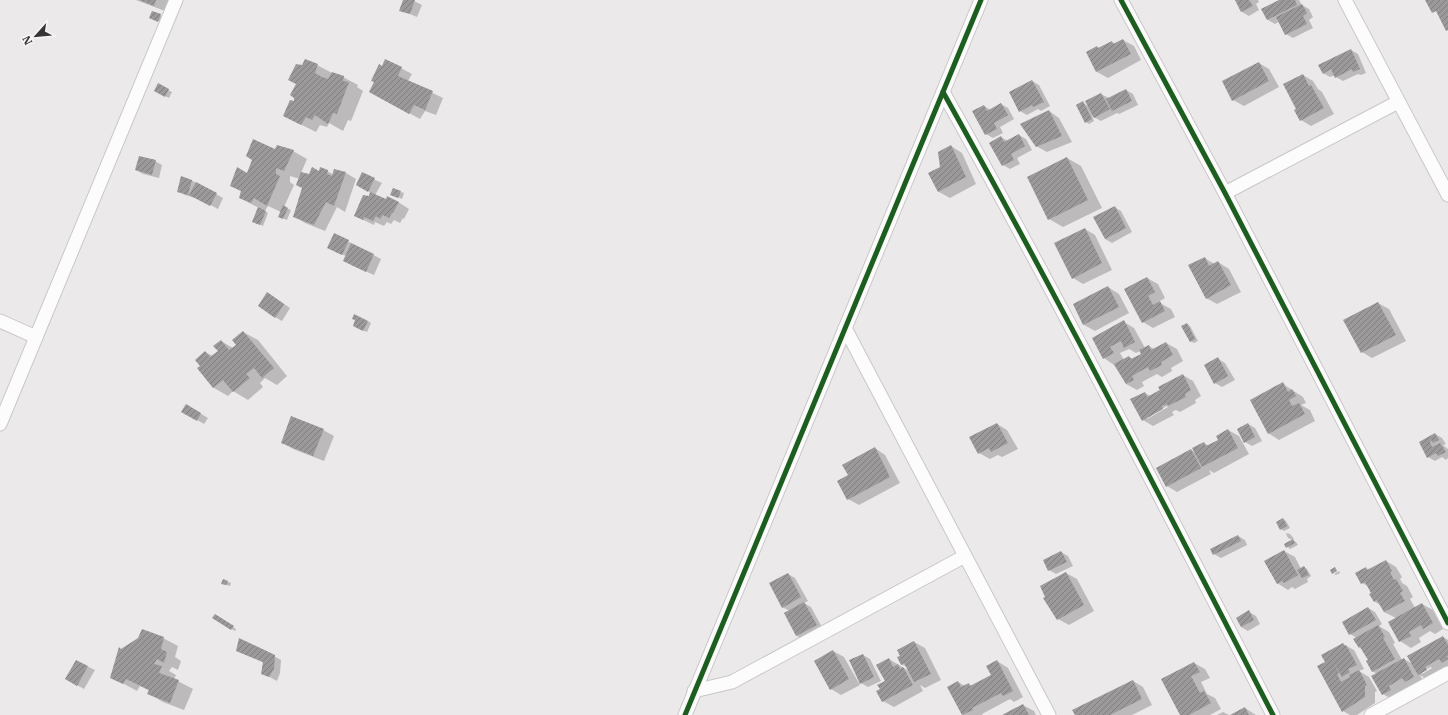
<svg xmlns="http://www.w3.org/2000/svg" width="1448" height="715" font-family="'IBM Plex Serif',serif">
  <style>
    .shadow { fill: #0003; fill-rule: evenodd }
    .building { fill: url(#building-hatch) }
    .lines { fill: none; stroke-linecap: round; stroke-linejoin: round }
    .minor-casing { stroke: #c9c7c7; stroke-width: 15 }
    .minor { stroke: #fcfcfc; stroke-width: 13 }
    .cycleway-casing { stroke: #faf5f6; stroke-width: 8 }
    .cycleway { stroke: #1b5e20; stroke-width: 5 }
  </style>
  <defs>
    <pattern id="building-hatch" width="6" height="6" patternUnits="userSpaceOnUse"><rect width="6" height="6" fill="#9c999a"/><path d="M-1 1l2-2M0 6l6-6M5 7l2-2" fill="none" stroke="#807e7e"/></pattern>
  </defs>
  <rect width="100%" height="100%" fill="#ece9ea"/>
  <g class="shadow">
    <path d="M136,0h33l-4,11z"/>
    <path d="M404,0h8l10,5 -5,12 -17,-7z"/>
    <path d="M1236,0h22l1,2 -3,2 3,6 -10,6 -7,-4z"/>
    <path d="M1281,0h18l3,5 7,4 4,8 -4,3 4,8 -20,10 -7,-4 -6,-13 -5,3 -7,-4 -5,-11z"/>
    <path d="M160,15l3,2 -2,5 -8,-3z"/>
    <path d="M1123,40l11,6 7,14 -33,18 -11,-6 -10,-20 10,-5 2,1 13,-6 3,2z"/>
    <path d="M1351,50l7,4 8,19 -5,2 -3,-1 -15,7 -7,-4 -1,-2 -5,2 -7,-4z"/>
    <path d="M386,60l26,14 -4,7 35,17 -7,17 -11,-4 -5,8 -39,-21 2,-31z"/>
    <path d="M1259,63l10,6 10,18 -35,19 -11,-6z"/>
    <path d="M317,65l15,8 11,4 15,8 -1,2 6,4 -12,30 -3,-1 -5,11 -14,-8 -2,4 -7,-2 -4,7 -32,-16 10,-13 3,-19 6,-17z"/>
    <path d="M1303,75l10,6 5,8 4,3 12,22 -23,12 -10,-6 -4,-11z"/>
    <path d="M1032,81l7,4 11,21 -9,5 -3,-2 -11,6 -7,-4z"/>
    <path d="M158,85l14,7 -3,6 -14,-7z"/>
    <path d="M1126,90l7,4 5,11 -19,9 -2,-1 -16,8 -9,-5 2,5 -5,3 -3,-2 -3,-19 5,3 13,-12 8,4z"/>
    <path d="M1001,104l7,4 6,11 -14,8 3,6 -10,5 -7,-4 -2,-28 7,4z"/>
    <path d="M1049,111l10,7 13,24 -25,10 -11,-6z"/>
    <path d="M1019,135l7,4 6,11 -15,8 3,6 -10,5 -7,-4 -2,-28 7,4z"/>
    <path d="M951,146l11,7 14,31 -26,14 -11,-6 -10,-18 12,-6z"/>
    <path d="M275,150l18,1 14,8 -6,14 9,2 17,-4 7,4 12,-2 10,6 -11,33 -8,-5 -12,24 -20,-8 -10,-6 8,-29 -3,-9 -10,-3v6l4,3 -10,22 7,3 -4,10 -5,-2 -1,-6 -13,-6 -3,5 3,2 -5,13 -7,-3 3,-15 -19,-10 2,-6 -11,-7 17,-11z"/>
    <path d="M1067,158l14,8 21,42 -39,19 -14,-8z"/>
    <path d="M155,161l7,4 -3,13 -16,-4 -7,-4z"/>
    <path d="M362,174l20,9 -7,12 12,6 11,1 11,7 -5,10 -1,-1 -3,5 -6,-3 -3,4 -4,-2 -3,4 -9,-4 -1,3 -19,-9 15,-18 1,-5 -14,-9z"/>
    <path d="M191,180l32,18 -5,11 -23,-12v1l-10,-3 -7,-4z"/>
    <path d="M401,192l3,1 -2,6 -7,-3z"/>
    <path d="M1114,207l7,4 11,21 -20,11 -7,-4z"/>
    <path d="M1085,229l10,6 17,35 -29,14 -10,-6z"/>
    <path d="M334,234l47,25 -7,16 -23,-10 -5,-9 -11,-4z"/>
    <path d="M1204,258l11,6 3,-2 11,7 12,23 -24,12 -11,-6z"/>
    <path d="M1147,278l11,6 7,14 -7,4 13,7 4,8 -22,11 -10,-6z"/>
    <path d="M1108,287l11,7 10,19 -34,18 -11,-6 -10,-20z"/>
    <path d="M268,293l22,15 -8,13 -7,-4z"/>
    <path d="M1378,303l11,6 17,32 -34,17 -10,-6z"/>
    <path d="M368,321l3,2 -4,9 -10,-4z"/>
    <path d="M1124,322l10,6 11,20 4,-2 5,3 12,-6 11,6 6,12 -12,7 1,3 -10,6 -5,-3 -15,8 2,4 -7,4 -11,-6 -12,-19 -10,-7zM1129,349l7,4 4,-2 2,3 -9,5 -4,-2 -5,3 -4,-7z"/>
    <path d="M1187,324l3,2 8,15 -4,2 -4,-2z"/>
    <path d="M243,332l15,8 29,36 -10,9 -12,-7 -5,5 3,4 -15,13 -15,-9 -5,5 -14,-8 -16,-19 3,-3 4,-14 8,4 6,-5 2,-10 12,7 4,-3z"/>
    <path d="M1218,359l7,4 10,17 -13,7 -7,-4z"/>
    <path d="M1183,375l10,6 8,15 -6,4 1,3 -16,9 -4,-2 -4,2 2,3 -21,11 -10,-6 2,-27 5,3zM1167,406l1,1 -21,12v-2z"/>
    <path d="M1283,384l20,13 3,6 -5,2 9,5 5,11 -36,19 -11,-7z"/>
    <path d="M186,405l22,13 -4,6 -22,-13z"/>
    <path d="M997,424l10,6 11,19 -16,8 -4,-2 -8,4 -11,-6z"/>
    <path d="M1248,424l7,4 7,13 -10,5 -7,-4z"/>
    <path d="M323,430l11,6 -10,25 -31,-12 -11,-7z"/>
    <path d="M1228,430l11,6 10,18 -35,19 -5,-3 2,4 -34,18 -10,-6 24,-36 5,3 8,-10 5,3 10,-6z"/>
    <path d="M1435,434l7,4 4,6 -3,1 5,4v9l-2,2 -4,-3 -7,4 -7,-4 -8,-15z"/>
    <path d="M875,448l10,7 15,28 -41,22 -11,-6 1,-24z"/>
    <path d="M1283,519l3,2 4,7 -6,3 -3,-2 -4,-6z"/>
    <path d="M1288,533l3,2 3,4 -2,1 4,2 2,3 -8,4 -5,-5 8,-4 -5,-2 -2,-4z"/>
    <path d="M1238,536l7,4 2,5 -26,13 -7,-4z"/>
    <path d="M1284,551l11,6 6,12 3,-2 3,2 4,7 -4,3 1,3 -13,7 -3,-2 -4,3 -11,-7z"/>
    <path d="M1061,552l7,4 5,10 -17,8 -7,-4z"/>
    <path d="M1386,561l10,6 6,10 -2,2 2,4 5,3 6,11 -3,2 5,9 7,-4 11,6 10,19 -8,5 -5,-3 -11,7 2,4 -10,6 -11,-7 -4,-23 -12,-6 -4,-7 -6,-4 -5,-14 -7,-4 4,-15 3,2z"/>
    <path d="M1339,571l1,2 -4,2 -2,-1z"/>
    <path d="M1066,573l11,6 17,32 -25,14 -11,-6z"/>
    <path d="M788,574l7,4 13,23 -4,2 7,4 12,22 -19,11 -7,-4 -7,-25 -8,-4z"/>
    <path d="M224,580l7,3 -1,3 -4,-1z"/>
    <path d="M1368,608l7,4 7,12 -3,2 10,6 6,11 -2,1 9,16 2,-1 9,5 30,-27 5,3v26l-12,7 -7,8 -9,-6 4,8 -8,5 -5,-3 -12,7 2,4 -8,4 -10,-6 -6,-20 -5,-3 -3,-10 -6,-12 -4,-2 -2,-9 -7,-4zM1431,667l1,1 -10,6v-3z"/>
    <path d="M1249,612l7,4 4,8 -12,7 -7,-4z"/>
    <path d="M215,615l21,14 -1,2 -22,-13z"/>
    <path d="M163,638l15,8 -3,11 6,4 -3,9 -6,-3 -3,4 7,4 -2,4 19,10 -9,21 -21,-8 -14,-8 1,-3 -10,-5 -3,5 -26,-14 11,-27z"/>
    <path d="M914,642l11,6 16,32 -16,8 -5,-3 3,6 -29,16 -11,-6 6,-42 20,12 -2,-4 -6,-3 1,-8 -4,-6z"/>
    <path d="M1343,644l11,6 10,19 -5,2 10,6 8,14 -2,1v11l-18,12h-7l-7,-4 -17,-49z"/>
    <path d="M237,650l37,6 7,4 -1,13 -3,8 -15,-8 2,-10z"/>
    <path d="M833,651l11,6 16,28 -19,10 -10,-6z"/>
    <path d="M863,655l7,4 11,22 -13,6 -7,-4z"/>
    <path d="M76,661l19,9 -11,19 -18,-10z"/>
    <path d="M997,661l11,7 15,29 -9,5 -4,-3 -28,15 1,1h-20l-15,-28 10,-5 7,4 4,-2 3,2 20,-11z"/>
    <path d="M1194,663l11,6 5,9 -9,4 6,12 8,4 6,11 -11,6h-29z"/>
    <path d="M1133,681l10,6 9,18 -20,10h-56z"/>
    <path d="M1023,705l11,6 2,4h-32z"/>
    <path d="M1245,708l11,7h-24z"/>
    <path d="M1223,712l6,3h-12z"/>
  </g>
  <g class="building">
    <path d="M139,0h17l-2,6z"/>
    <path d="M403,0h12l-5,14 -11,-3z"/>
    <path d="M1235,0h14l4,6 -12,6z"/>
    <path d="M1279,0h16l2,5 -30,15 -6,-11z"/>
    <path d="M1425,0h23v30l-2,1 -10,-20 -4,2z"/>
    <path d="M1302,4l5,9 -4,3 4,8 -22,11 -9,-18z"/>
    <path d="M152,11l9,3 -3,8 -9,-4z"/>
    <path d="M1123,39l8,15 -35,18 -10,-20 11,-6 1,2 14,-7 1,3z"/>
    <path d="M1351,49l9,20 -7,3 -1,-3 -17,9 -4,-9 -8,5 -5,-9z"/>
    <path d="M305,59l13,5 -3,9 7,4 6,2 4,-7 12,4 -1,5 6,1 -12,32 -4,-1 -5,11 -13,-9 -3,5 -6,-3 -5,8 -18,-9 7,-16 4,1v-3l-4,-3 6,-11 -8,-4 8,-16 6,1z"/>
    <path d="M385,59l17,8 -4,9 35,15 -8,19 -11,-5 -5,9 -40,-22 5,-10 -3,-1 8,-17 3,2z"/>
    <path d="M1259,62l10,19 -37,20 -10,-20z"/>
    <path d="M1303,74l6,12 2,-1 13,23 -24,13 -6,-11 2,-1 -13,-25z"/>
    <path d="M1032,80l12,22 -11,5 -1,-2 -13,7 -10,-20z"/>
    <path d="M158,83l11,6 -4,8 -11,-6z"/>
    <path d="M1126,89l6,12 -20,10 -6,-12z"/>
    <path d="M1101,93l9,16 -16,9 -9,-17z"/>
    <path d="M1083,101l9,18 -7,4 -9,-18z"/>
    <path d="M1001,103l7,12 -14,8 3,6 -12,6 -13,-24 12,-6 3,6z"/>
    <path d="M1049,110l13,26 -26,11 -16,-23z"/>
    <path d="M1019,134l6,12 -14,8 3,6 -12,6 -13,-23 12,-7 3,6z"/>
    <path d="M253,139l22,10 2,-4 17,5 -10,21 -8,-3v6l4,2 -13,30 -13,-8 -3,5 -12,-5 2,-7 -11,-5 7,-19 10,6 5,-13 -6,-4z"/>
    <path d="M951,145l15,32 -28,15 -10,-19 12,-6 -2,-15z"/>
    <path d="M139,156l17,4 -4,15 -17,-5z"/>
    <path d="M1067,157l21,43 -40,20 -21,-43z"/>
    <path d="M312,167l7,4 1,-4 8,3 -1,4 5,2 2,-7 12,3 -12,34 -8,-4 -12,23 -21,-8 9,-29 -6,-3 5,-13 8,2z"/>
    <path d="M362,172l13,6 -7,14 -12,-7z"/>
    <path d="M181,176l11,4 -4,15 -11,-3z"/>
    <path d="M196,182l21,11 -7,13 -21,-11z"/>
    <path d="M393,188l8,3 -3,7 -8,-3z"/>
    <path d="M370,192l16,7 1,-3 12,6 -6,11h-1l-3,5 -6,-3 -3,4 -4,-3 -3,5 -9,-4 -1,3 -9,-4 9,-21 6,1z"/>
    <path d="M283,205l5,3 -5,11 -5,-2z"/>
    <path d="M1115,206l11,22 -21,11 -12,-22z"/>
    <path d="M258,207l8,4 -6,14 -8,-3z"/>
    <path d="M1085,228l17,35 -30,16 -18,-36z"/>
    <path d="M334,233l15,7 -7,15 -15,-7z"/>
    <path d="M351,243l23,11 -8,18 -23,-11z"/>
    <path d="M1205,257l4,9 9,-5 13,24 -25,14 -18,-34z"/>
    <path d="M1147,277l8,15 -7,4 5,9 7,-4 5,10 -23,12 -18,-34z"/>
    <path d="M1108,286l11,21 -36,18 -10,-21z"/>
    <path d="M267,292l17,12 -9,14 -17,-12z"/>
    <path d="M1378,302l18,33 -35,18 -18,-33z"/>
    <path d="M354,314l14,7 -5,10 -10,-5 2,-6 -3,-1z"/>
    <path d="M1124,320l11,22 -11,6 -3,-7 -11,6 4,6 -11,6 -11,-21z"/>
    <path d="M1187,323l8,16 -5,3 -9,-16z"/>
    <path d="M243,331l31,37 -12,10 -8,-10 -8,6 4,4 -17,14 -10,-12 -10,8 -16,-20 3,-2 -5,-6 10,-9 5,6 8,-6 -5,-5 8,-6 8,10 7,-5 -4,-5z"/>
    <path d="M1166,342l7,13 -12,7 1,3 -12,6 -2,-4 -16,9 2,4 -8,4 -12,-20 15,-8 2,3 10,-5 -2,-4 10,-5 2,5z"/>
    <path d="M1218,357l10,19 -14,8 -10,-19z"/>
    <path d="M1183,374l8,16 -6,4 1,3 -18,9 -1,-2 -5,2 1,3 -21,12 -12,-22 15,-7 2,5 13,-7 -2,-3z"/>
    <path d="M1283,382l5,10 4,-3 4,7 -7,4 3,6 7,-3 6,11 -37,20 -18,-34z"/>
    <path d="M186,404l15,9 -4,8 -16,-9z"/>
    <path d="M291,416l33,13 -11,27 -32,-13z"/>
    <path d="M997,423l11,20 -17,9 -2,-4 -11,6 -9,-17z"/>
    <path d="M1248,423l7,14 -11,6 -7,-14z"/>
    <path d="M1228,429l10,19 -36,19 -10,-19 12,-6 2,4 12,-6 -2,-4z"/>
    <path d="M1435,433l4,7 -6,3 -2,-3 -1,2 2,5 8,-4 6,9 -8,4 -2,-3 -9,5 -8,-16z"/>
    <path d="M875,447l15,30 -43,23 -10,-19 11,-6 -6,-10z"/>
    <path d="M1191,449l10,19 -35,19 -10,-19z"/>
    <path d="M1283,518l4,8 -7,4 -4,-8z"/>
    <path d="M1238,535l3,6 -28,14 -3,-6z"/>
    <path d="M1293,539l2,4 -9,5 -2,-4z"/>
    <path d="M1284,550l14,25 -14,8 -2,-2 -5,3 -13,-23z"/>
    <path d="M1061,551l6,11 -19,9 -5,-11z"/>
    <path d="M1386,560l6,11 -2,1 4,8 2,-1 7,12 -3,2 5,8 -21,11 -7,-12 -3,2 -5,-8 2,-1 -6,-11 -4,2 -6,-11 11,-6 1,3z"/>
    <path d="M1304,566l5,9 -7,3 -5,-8z"/>
    <path d="M1335,567l2,4 -5,3 -2,-4z"/>
    <path d="M1066,572l18,33 -27,15 -14,-22 2,-1 -5,-11z"/>
    <path d="M788,573l13,24 -19,11 -13,-25z"/>
    <path d="M223,579l5,2 -2,4 -5,-1z"/>
    <path d="M804,602l13,23 -21,11 -12,-23z"/>
    <path d="M1422,603l11,20 -10,6 -2,-4 -12,7 2,4 -12,6 -11,-20z"/>
    <path d="M1368,607l8,13 -27,15 -7,-13z"/>
    <path d="M1249,610l5,10 -13,7 -5,-9z"/>
    <path d="M215,614l19,12 -3,4 -19,-12z"/>
    <path d="M1378,625l7,12 -2,1 12,21 -23,13 -6,-11 2,-1 -8,-13 -1,1 -6,-9z"/>
    <path d="M142,629l22,8 -3,12 6,3 -3,11 -7,-4 -3,5 8,2 -3,7 20,7 -9,23 -23,-9 2,-4 -23,-11 -3,5 -13,-6 9,-31 2,2 17,-11z"/>
    <path d="M1443,636l5,9v11h-1l1,3 -6,4 -3,-4 -14,8 2,3 -9,5 -11,-19z"/>
    <path d="M239,638l36,17 -1,14 -5,8 -8,-3 2,-12 -27,-11z"/>
    <path d="M914,641l17,33 -17,8 -10,-19 -3,2 -4,-8 3,-1 -3,-6z"/>
    <path d="M1343,643l2,3 1,-1 11,20 -9,4 2,3 -8,5 -9,-15 6,11 -2,1 4,8 9,-5 -1,-2 10,-5 8,15 -2,1v11l-23,15 -25,-46 8,-4 -4,-7z"/>
    <path d="M833,650l16,29 -19,11 -16,-29z"/>
    <path d="M863,654l11,23 -14,7 -11,-24z"/>
    <path d="M889,658l4,9 5,-3 2,5 3,-2 10,18 -31,17 -6,-11 4,-2 -3,-4 8,-4 -9,-16z"/>
    <path d="M1404,658l10,19 -9,5 -3,-4 -13,8 2,4 -9,5 -11,-19z"/>
    <path d="M76,660l12,6 -11,20 -12,-7z"/>
    <path d="M997,660l16,31 -10,5 -2,-3 -29,15 1,2 -11,5 -15,-28 11,-6 3,6 8,-4 1,3 21,-11 -5,-9z"/>
    <path d="M1194,662l6,10 -9,4 9,17 4,-2 7,12 -22,12h-9l-19,-36z"/>
    <path d="M1133,680l9,19 -32,16h-35l-3,-5z"/>
    <path d="M1023,704l6,11h-27z"/>
    <path d="M1245,707l4,8h-19z"/>
  </g>
  <g class="lines">
    <defs>
      <g id="minor">
        <path d="M1121,0l104,193 223,430"/>
        <path d="M1345,0l103,195"/>
        <path d="M943,92c115,205 222,414 330,623"/>
        <path d="M1225,193l173,-91"/>
        <path d="M0,321l36,16"/>
        <path d="M845,328l204,387"/>
        <path d="M0,424l176,-424"/>
        <path d="M694,691l38,-9 233,-126"/>
        <path d="M685,715l296,-715"/>
        <path d="M1371,715l77,-42"/>
      </g>
    </defs>
    <use href="#minor" class="minor-casing"/>
    <use href="#minor" class="minor"/>
    <defs>
      <g id="cycleway">
        <path d="M1121,0l104,193 223,430"/>
        <path d="M943,92c115,205 222,414 330,623"/>
        <path d="M685,715l296,-715"/>
      </g>
    </defs>
    <use href="#cycleway" class="cycleway-casing"/>
    <use href="#cycleway" class="cycleway"/>
  </g>
  <g transform="translate(36 36) rotate(243)" stroke="#faf5f6" stroke-width="3" paint-order="stroke">
  <path d="M0-3L7 15L0 10L-7 15Z" fill="#373536"/>
  <text y="-6" font-size="11" font-weight="bold" text-anchor="middle" fill="#373536">N</text>
  </g>
</svg>
